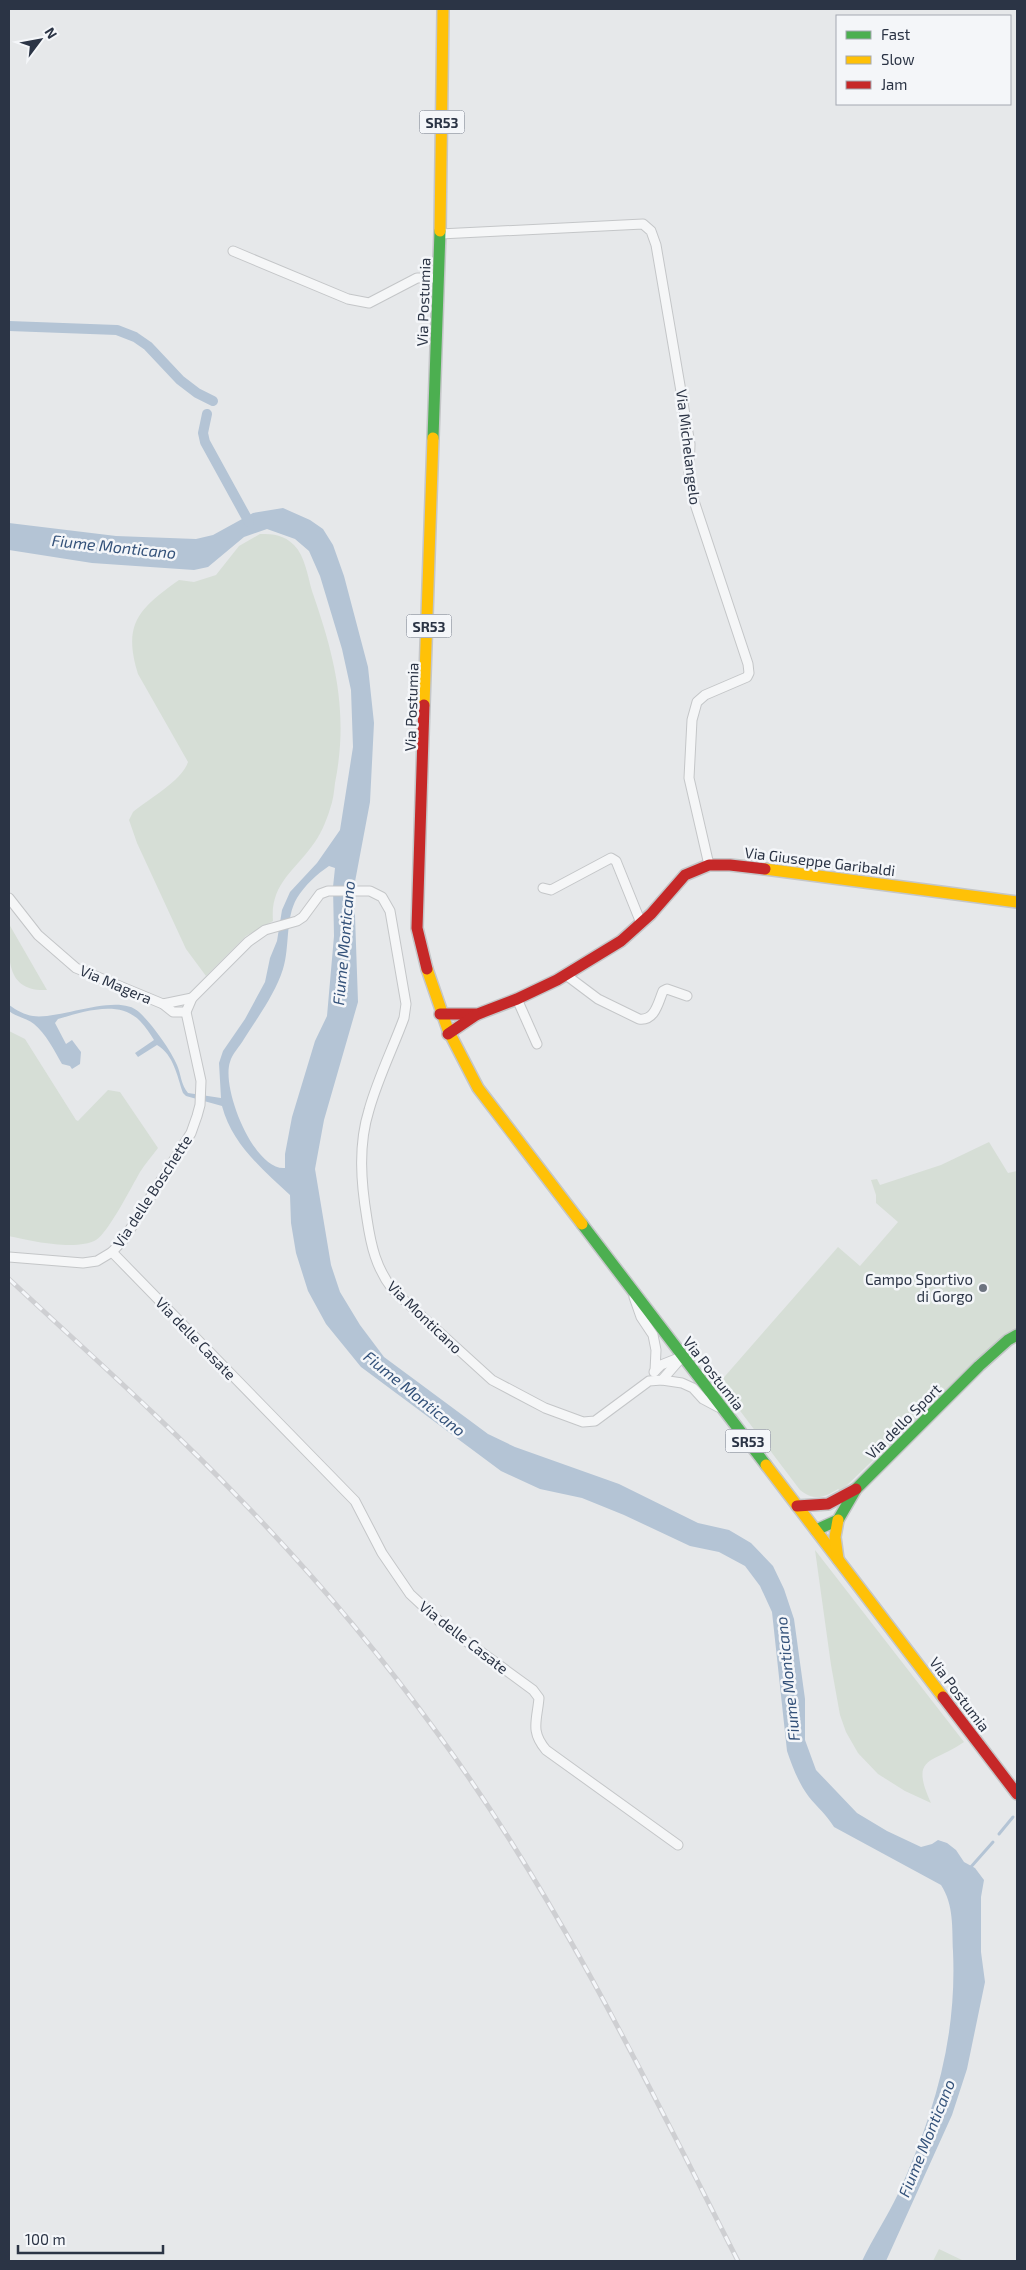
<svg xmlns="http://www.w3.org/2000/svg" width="1026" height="2270" font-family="'Exo 2',sans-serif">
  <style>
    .green { fill: #d6ded6 }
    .water { fill: #b4c4d5; fill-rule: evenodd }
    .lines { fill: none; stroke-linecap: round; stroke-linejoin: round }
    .stream { stroke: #b4c4d5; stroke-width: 3 }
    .canal { stroke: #b4c4d5; stroke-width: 10 }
    .street-casing { stroke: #c4c6c8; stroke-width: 11 }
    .fast-casing { stroke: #c4c6c8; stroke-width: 14 }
    .slow-casing { stroke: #c4c6c8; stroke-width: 14 }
    .jam-casing { stroke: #c4c6c8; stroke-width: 14 }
    .street { stroke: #f5f6f7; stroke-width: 9 }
    .fast { stroke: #4caf50; stroke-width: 11 }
    .slow { stroke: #ffc107; stroke-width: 11 }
    .jam { stroke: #c62828; stroke-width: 11 }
    .rail-casing { stroke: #cecfd2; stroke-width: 5 }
    .rail { stroke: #f4f6f9; stroke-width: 3; stroke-dasharray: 9; stroke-linecap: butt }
    .poi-dot { fill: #6c737f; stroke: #f4f6f9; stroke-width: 2 }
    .labels { text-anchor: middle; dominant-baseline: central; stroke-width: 5; stroke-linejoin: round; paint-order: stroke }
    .shield { fill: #f4f6f9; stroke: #676e7b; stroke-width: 1 }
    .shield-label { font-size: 14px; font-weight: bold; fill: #2b3445 }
    .street-label { font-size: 15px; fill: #2b3445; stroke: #f4f6f9 }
    .poi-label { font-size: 15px; fill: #2b3445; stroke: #f4f6f9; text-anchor: end }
    .water-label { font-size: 16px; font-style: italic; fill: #34527a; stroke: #f4f6f9 }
  </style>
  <rect width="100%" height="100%" fill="#e6e8ea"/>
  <g class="green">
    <path d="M260,534c14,0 24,1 34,11 11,11 14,32 18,46 23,66 37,122 23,192 -1,9 -2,18 -5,26 -4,13 -10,27 -18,37 -19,26 -42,39 -39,75l-27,15 -40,40 -20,-27 -49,-106 -8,-23 4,-8c15,-13 49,-31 55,-50l-50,-88c-16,-51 2,-66 41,-94l15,2 22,-7 23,-29z"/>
    <path d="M9,924l38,66c-43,2 -38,-35 -38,-66z"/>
    <path d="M9,1031l16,8 51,81 2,1 30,-31 12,2 38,56c-6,8 -13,16 -18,24 -8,14 -32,61 -44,68 -19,11 -66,1 -87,-4z"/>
    <path d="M989,1142l19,31 9,-2v158l-37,28 -139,134 -3,-2c-14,9 -24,12 -38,1l-81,-107 119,-136 22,19 38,-44 -22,-19v-8l-5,-15 6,-1 3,6 61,-20z"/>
    <path d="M815,1550l149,192c-31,22 -55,13 -33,61l-26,-12 -27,-17 -20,-21 -12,-21 -6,-17 -9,-50z"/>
    <path d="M939,2249l25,12h-31z"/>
  </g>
  <path class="water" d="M283,508l27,12 13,9 10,16 11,31 24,91 6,56 -4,79 -16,85 4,115 -34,118 -9,49 16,96 9,27 20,33 24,32 104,77 27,13 104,37 79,39 31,7 22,13 22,23 11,23 10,30 11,80v41l11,30 41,43 30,18 34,16 11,-3 6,-4 9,3 9,7 8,12 11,6 9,12 -3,17v55l4,30 -18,87 -15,46 -66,146h-24c11,-23 25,-44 36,-67 36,-79 59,-155 55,-243 -1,-23 1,-46 -12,-66l-107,-58c-8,-13 -16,-19 -25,-30 -10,-13 -17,-31 -22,-46l-15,-139 -12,-26 -15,-20 -26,-14 -29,-6 -66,-31 -42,-17 -42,-9 -39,-18 -140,-104 -35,-43 -18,-33 -12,-38 -5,-30 -1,-28c-28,-26 -58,-51 -68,-89l-36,-10 -3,-3c-6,-17 -9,-38 -26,-48l-19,12 -3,-4 19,-13c-4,-6 -8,-13 -14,-19 -21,-22 -57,-9 -82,-2l-3,4 11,21 6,-4 9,12 -1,12 -8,5 -2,-3 -8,-2c-8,-14 -16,-30 -28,-40 -7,-6 -18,-7 -25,-13v-6c7,5 16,10 24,11 27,4 85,-24 106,-4 13,12 31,37 38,53 4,9 4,20 11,28l33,5 -2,-35 4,-12 22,-32 20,-37 5,-24 7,-17 5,-31 8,-18 27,-29 23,-33 13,-83 -2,-57 -9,-41 -22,-73 -11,-25 -14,-12 -28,-10 -23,8 -36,30 -14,3 -102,-7 -83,-13v-27l107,13 80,3 17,-4 40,-22zM329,866l6,2 -2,19 1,49 -7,80 -12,25 -23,76 -7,37v14c-31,3 -64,-80 -55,-106 2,-8 10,-16 14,-23 14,-22 31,-45 39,-70 7,-22 2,-51 14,-71 8,-13 20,-24 32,-32z"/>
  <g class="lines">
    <g class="stream">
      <path d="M999,1834l14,-17"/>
      <path d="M970,1868l23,-26"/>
    </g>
    <g class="canal">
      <path d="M9,326l108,4 18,7 13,9 32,34 17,13 16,8"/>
      <path d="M207,414l-4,19 2,9 44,80"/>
    </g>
    <defs>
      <g id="street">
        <path d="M440,234l203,-10 8,7 5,14 34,199 -1,30 5,27 54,163 1,9 -2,4 -42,18 -8,7 -5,18 -3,58 20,87"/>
        <path d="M233,251l115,48 21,4 48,-25h22"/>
        <path d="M543,888l8,2 60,-32 5,3 25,62"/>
        <path d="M9,898l29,37 38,33 87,36 10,8h13"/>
        <path d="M566,975l32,24 41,20c16,2 19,-16 24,-28l4,-2 20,7"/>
        <path d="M517,999l20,45"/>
        <path d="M163,1004l29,-6"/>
        <path d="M112,1252l243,249 27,52 28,41 30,28 93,68 6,8c-2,23 -9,33 7,52l132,95"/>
        <path d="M9,1257l74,6 14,-2 15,-9 12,-13 67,-106 6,-17 3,-11 1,-24 -15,-69 6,-14 56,-56 17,-12 32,-9 6,-4 17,-23 8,-3h42l12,6 8,14 16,93 -2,14c-11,30 -26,60 -35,92 -11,35 -8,73 -2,109 4,27 9,49 26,71l99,90 53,28 38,14 12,-1 54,-40 13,-1 20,-23"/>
        <path d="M634,1297l7,20 12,18 3,15 -1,21"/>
        <path d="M654,1372l7,-7 20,-8"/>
        <path d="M662,1380l20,3 11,5 10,11 15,8"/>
      </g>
      <g id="fast">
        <path d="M433,438l7,-207"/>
        <path d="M582,1224l184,241"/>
        <path d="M816,1530l22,-10 18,-31 123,-123 29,-26 9,-5"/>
      </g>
      <g id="slow">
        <path d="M440,231l3,-222"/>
        <path d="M424,705l9,-267"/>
        <path d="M765,869l252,33"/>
        <path d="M427,969l21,61 30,58 104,136"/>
        <path d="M766,1465l177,232"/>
        <path d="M838,1520l-3,17 3,22"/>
      </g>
      <g id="jam">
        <path d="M424,705l-7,223 10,41"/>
        <path d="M440,1014h38l39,-15 40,-19 64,-39 30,-27 34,-39 24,-10h21l35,4"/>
        <path d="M448,1034l28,-19"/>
        <path d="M797,1506l31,-2 28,-15"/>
        <path d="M943,1697l74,97"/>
      </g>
    </defs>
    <use href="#street" class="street-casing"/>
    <use href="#fast" class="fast-casing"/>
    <use href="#slow" class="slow-casing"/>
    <use href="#jam" class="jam-casing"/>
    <use href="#street" class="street"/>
    <use href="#fast" class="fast"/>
    <use href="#slow" class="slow"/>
    <use href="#jam" class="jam"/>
    <defs>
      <path id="rail" d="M9,1279c77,72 156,142 229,218 72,74 139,153 200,237 120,164 208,346 300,527"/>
    </defs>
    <use href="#rail" class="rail-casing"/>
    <use href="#rail" class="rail"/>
  </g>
  <circle class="poi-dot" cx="983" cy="1288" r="5"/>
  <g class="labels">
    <g class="shield">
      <rect x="419.5" y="110.5" width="45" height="23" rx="4"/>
      <rect x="406.5" y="614.5" width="45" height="23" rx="4"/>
      <rect x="725.5" y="1429.5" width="45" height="23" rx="4"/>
    </g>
    <g class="shield-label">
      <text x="442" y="122">SR53</text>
      <text x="429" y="626">SR53</text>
      <text x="748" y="1441">SR53</text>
    </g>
    <g class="street-label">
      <text transform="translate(423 302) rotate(-88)">Via Postumia</text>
      <text transform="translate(689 447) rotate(83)">Via Michelangelo</text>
      <text transform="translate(411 707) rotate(-88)">Via Postumia</text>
      <text transform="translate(820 861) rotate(7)">Via Giuseppe Garibaldi</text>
      <text transform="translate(116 984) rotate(23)">Via Magera</text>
      <text transform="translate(152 1191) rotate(-57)">Via delle Boschette</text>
      <text transform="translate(425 1317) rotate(44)">Via Monticano</text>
      <text transform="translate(196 1338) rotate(46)">Via delle Casate</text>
      <text transform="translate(714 1373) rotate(52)">Via Postumia</text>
      <text transform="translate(903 1421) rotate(-45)">Via dello Sport</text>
      <text transform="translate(464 1637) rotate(38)">Via delle Casate</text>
      <text transform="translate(960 1694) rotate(53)">Via Postumia</text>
    </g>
    <g class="poi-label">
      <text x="973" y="1279">Campo Sportivo<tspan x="973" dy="17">di Gorgo</tspan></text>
    </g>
    <g class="water-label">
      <text transform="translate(114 546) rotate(6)">Fiume Monticano</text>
      <text transform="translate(343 943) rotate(-85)">Fiume Monticano</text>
      <text transform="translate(415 1393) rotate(39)">Fiume Monticano</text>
      <text transform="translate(787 1679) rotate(-96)">Fiume Monticano</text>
      <text transform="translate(926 2138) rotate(-68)">Fiume Monticano</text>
    </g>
  </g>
  <rect width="1026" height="2270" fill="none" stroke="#2b3445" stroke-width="20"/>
  <rect x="836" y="15" width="175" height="90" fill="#f4f6f9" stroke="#a4a8b1"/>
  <rect x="846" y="31" width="25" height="8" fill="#4caf50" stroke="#a4a8b1"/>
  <text x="881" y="40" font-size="15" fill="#2b3445">Fast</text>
  <rect x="846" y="56" width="25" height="8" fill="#ffc107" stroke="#a4a8b1"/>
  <text x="881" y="65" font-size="15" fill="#2b3445">Slow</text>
  <rect x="846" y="81" width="25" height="8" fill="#c62828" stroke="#a4a8b1"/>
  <text x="881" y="90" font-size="15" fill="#2b3445">Jam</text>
  <g transform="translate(40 40) rotate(58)" stroke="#f4f6f9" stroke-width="4" paint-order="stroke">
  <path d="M0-4L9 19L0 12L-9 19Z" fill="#2b3445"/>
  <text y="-8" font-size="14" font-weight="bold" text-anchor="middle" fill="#2b3445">N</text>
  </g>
  <path d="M18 2245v8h145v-8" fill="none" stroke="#2b3445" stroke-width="2.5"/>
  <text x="25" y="2245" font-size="15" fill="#2b3445" stroke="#f4f6f9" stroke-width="4" paint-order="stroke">100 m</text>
</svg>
